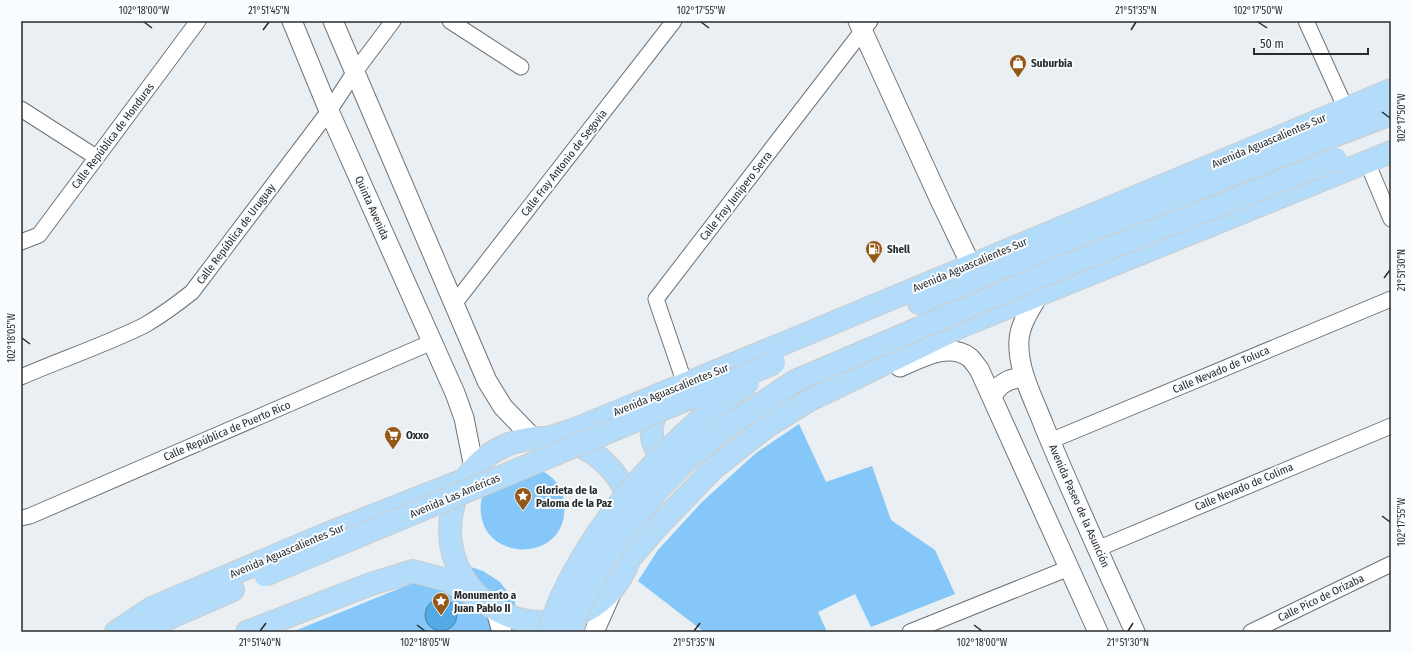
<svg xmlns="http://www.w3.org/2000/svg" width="1412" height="653" font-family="'Fira Sans Condensed',sans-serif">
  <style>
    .green { fill: #84c7f8 }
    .water { fill: #54aae5; stroke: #4784ae }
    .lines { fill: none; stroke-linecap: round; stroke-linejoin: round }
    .minor-casing { stroke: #6f7377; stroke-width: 17 }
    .tertiary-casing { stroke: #6f7377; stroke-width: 21 }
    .primary-casing { stroke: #ccc; stroke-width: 24 }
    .minor { stroke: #fff; stroke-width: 15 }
    .tertiary { stroke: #fff; stroke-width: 19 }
    .primary { stroke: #b3dcfa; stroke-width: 22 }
    .primary-bridge-casing { stroke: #ccc; stroke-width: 24; stroke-linecap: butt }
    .primary-bridge { stroke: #b3dcfa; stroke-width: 22 }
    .ticks { fill: none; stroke: #292a2c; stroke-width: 1.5 }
    .labels { text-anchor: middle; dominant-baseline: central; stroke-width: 4; stroke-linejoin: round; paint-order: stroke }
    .poi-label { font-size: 11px; font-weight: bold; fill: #292a2c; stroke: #f9fcfe; text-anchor: start }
    .street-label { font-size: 11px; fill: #292a2c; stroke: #f9fcfe }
    .neatline { fill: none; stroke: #292a2c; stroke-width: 1.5 }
    .ticks-label { font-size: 10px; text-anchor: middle; fill: #292a2c }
  </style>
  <rect width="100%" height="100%" fill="#e9eff3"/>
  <g class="green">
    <path d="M799,424l27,58 46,-16 19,54 44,30 20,44 -84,33 -16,-33 -37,18 9,20h-123l-66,-51 20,-31 44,-48 54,-49z"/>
    <path d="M535,467c16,8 28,17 29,36 7,63 -90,61 -83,-1 1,-5 3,-10 5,-14z"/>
    <path d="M457,565h8l18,6 17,11 15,20 3,30h-226z"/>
  </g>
  <circle class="water" cx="441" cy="615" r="16"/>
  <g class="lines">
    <defs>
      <g id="minor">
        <path d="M450,21l71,46"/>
        <path d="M1306,21l40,88"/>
        <path d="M21,109l75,48"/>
        <path d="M1367,162l24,57"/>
        <path d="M21,242l18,-7 159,-214"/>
        <path d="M454,304l220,-283"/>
        <path d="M21,377c41,-18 84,-32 124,-52 17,-10 32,-21 47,-33l137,-181 25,-38 39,-52"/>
        <path d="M685,384l-29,-85 214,-278"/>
        <path d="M1050,441l341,-142"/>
        <path d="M21,518l9,-2 402,-174"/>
        <path d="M1097,549l294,-123"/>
        <path d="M910,632l159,-64"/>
        <path d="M1251,632l140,-68"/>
      </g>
      <g id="tertiary">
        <path d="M292,21l37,90 126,282 9,25 10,50"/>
        <path d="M333,21l154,360 16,26 30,31"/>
        <path d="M858,21l81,177 32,67"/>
        <path d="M1038,296c-8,14 -18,28 -19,44 -2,30 15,59 25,86 29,70 60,138 91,206"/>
        <path d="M900,367c21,-9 48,-25 69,-10 4,3 7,9 10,12l119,263"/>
        <path d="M992,397c6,-13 18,-20 33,-19"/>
        <path d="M496,611l6,21"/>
        <path d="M594,632l20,-45"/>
      </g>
      <g id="primary">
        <path d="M919,303l313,-128 159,-61"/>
        <path d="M666,401c-2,3 -6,6 -8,9 -13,21 -5,48 18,57"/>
        <circle cx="542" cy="530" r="92"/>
        <path d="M548,438l25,-8 202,-83 495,-206 121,-51"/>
        <path d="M630,558l27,-31 57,-59 52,-41 42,-26 154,-75 429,-174"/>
        <path d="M116,632l36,-24 172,-73 140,-55"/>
        <path d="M137,632l96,-42"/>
        <path d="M247,632l124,-48 42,-13 34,9 25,14"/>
      </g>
    </defs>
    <use href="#minor" class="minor-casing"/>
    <use href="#tertiary" class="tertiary-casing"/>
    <use href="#primary" class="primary-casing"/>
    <use href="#minor" class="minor"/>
    <use href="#tertiary" class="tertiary"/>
    <use href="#primary" class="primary"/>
    <defs>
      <g id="primary-bridge">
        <path d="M265,575l509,-212"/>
        <path d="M549,632c4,-11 7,-23 12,-34 33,-72 88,-135 148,-186 12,-10 26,-19 39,-29"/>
        <path d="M571,632l9,-26 19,-36 23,-34 34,-44 27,-28 42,-36 70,-47 282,-120 259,-102"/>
      </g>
    </defs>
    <use href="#primary-bridge" class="primary-bridge-casing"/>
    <use href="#primary-bridge" class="primary-bridge"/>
  </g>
  <path class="ticks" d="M144,22l8,6M701,22l8,6M1258,22l9,6M263,30l6,-8M1131,30l5,-8M1382,112l8,6M1384,278l6,-8M22,338l8,6M1382,516l8,6M417,625l8,6M974,625l8,6M260,631l6,-8M694,631l6,-8M1128,631l5,-8"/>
  <defs>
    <symbol id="shop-pin" viewBox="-11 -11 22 30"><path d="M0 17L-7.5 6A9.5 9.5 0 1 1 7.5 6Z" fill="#945819" stroke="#f9fcfe"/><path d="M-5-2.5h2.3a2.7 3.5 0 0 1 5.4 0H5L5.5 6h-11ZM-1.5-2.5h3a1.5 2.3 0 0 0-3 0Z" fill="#fff"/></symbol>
    <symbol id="fuel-pin" viewBox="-11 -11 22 30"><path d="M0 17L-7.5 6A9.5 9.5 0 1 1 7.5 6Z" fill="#945819" stroke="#f9fcfe"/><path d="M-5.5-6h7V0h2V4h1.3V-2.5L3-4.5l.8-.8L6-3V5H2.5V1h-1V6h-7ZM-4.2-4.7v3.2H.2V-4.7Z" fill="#fff"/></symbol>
    <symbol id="supermarket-pin" viewBox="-11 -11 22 30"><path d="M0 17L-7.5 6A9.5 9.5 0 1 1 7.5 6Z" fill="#945819" stroke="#f9fcfe"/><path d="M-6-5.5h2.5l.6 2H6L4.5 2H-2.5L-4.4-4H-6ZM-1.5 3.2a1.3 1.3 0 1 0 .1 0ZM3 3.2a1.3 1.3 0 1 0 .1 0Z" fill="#fff"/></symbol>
    <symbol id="sight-pin" viewBox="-11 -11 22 30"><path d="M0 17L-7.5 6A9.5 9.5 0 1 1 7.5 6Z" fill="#945819" stroke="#f9fcfe"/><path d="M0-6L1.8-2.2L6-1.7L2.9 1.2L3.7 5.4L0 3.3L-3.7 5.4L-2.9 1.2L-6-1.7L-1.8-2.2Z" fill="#fff"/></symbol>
  </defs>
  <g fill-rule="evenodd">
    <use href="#shop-pin" x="1008" y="53" width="20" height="27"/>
    <use href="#fuel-pin" x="864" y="239" width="20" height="27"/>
    <use href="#supermarket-pin" x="383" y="425" width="20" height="27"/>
    <use href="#sight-pin" x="513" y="486" width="20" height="27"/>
    <use href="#sight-pin" x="431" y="591" width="20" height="27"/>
  </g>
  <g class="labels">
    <g class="poi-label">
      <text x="1031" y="63">Suburbia</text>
      <text x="887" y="249">Shell</text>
      <text x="406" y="435">Oxxo</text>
      <text x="536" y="490">Glorieta de la<tspan x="536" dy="13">Paloma de la Paz</tspan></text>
      <text x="454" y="595">Monumento a<tspan x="454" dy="13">Juan Pablo II</tspan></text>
    </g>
    <g class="street-label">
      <text transform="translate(113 136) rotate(-53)">Calle República de Honduras</text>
      <text transform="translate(1269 141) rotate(-23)">Avenida Aguascalientes Sur</text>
      <text transform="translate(564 163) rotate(-52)">Calle Fray Antonio de Segovia</text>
      <text transform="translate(736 196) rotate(-52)">Calle Fray Junípero Serra</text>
      <text transform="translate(372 208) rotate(66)">Quinta Avenida</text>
      <text transform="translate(236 234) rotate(-53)">Calle República de Uruguay</text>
      <text transform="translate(970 265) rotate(-23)">Avenida Aguascalientes Sur</text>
      <text transform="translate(1221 370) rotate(-23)">Calle Nevado de Toluca</text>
      <text transform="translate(671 390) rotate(-22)">Avenida Aguascalientes Sur</text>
      <text transform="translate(227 431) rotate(-23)">Calle República de Puerto Rico</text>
      <text transform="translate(1244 487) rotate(-23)">Calle Nevado de Colima</text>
      <text transform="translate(455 496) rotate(-23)">Avenida Las Américas</text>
      <text transform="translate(1079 506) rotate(66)">Avenida Paseo de la Asunción</text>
      <text transform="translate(287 551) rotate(-23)">Avenida Aguascalientes Sur</text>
      <text transform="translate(1321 598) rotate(-26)">Calle Pico de Orizaba</text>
    </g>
  </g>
  <rect width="1412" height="653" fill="none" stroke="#f9fcfe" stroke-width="44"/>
  <path d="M1254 48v6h114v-6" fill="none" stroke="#292a2c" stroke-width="2"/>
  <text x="1260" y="48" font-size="12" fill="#292a2c" stroke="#f9fcfe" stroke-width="3" paint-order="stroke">50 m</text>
  <rect x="22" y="22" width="1368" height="609" class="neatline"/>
  <g class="ticks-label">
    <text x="144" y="14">102°18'00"W</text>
    <text x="269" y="14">21°51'45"N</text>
    <text x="701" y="14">102°17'55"W</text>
    <text x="1136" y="14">21°51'35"N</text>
    <text x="1258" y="14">102°17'50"W</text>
    <text transform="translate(1401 118) rotate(-90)" y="4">102°17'50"W</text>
    <text transform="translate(1401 270) rotate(-90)" y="4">21°51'30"N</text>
    <text transform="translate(11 338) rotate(-90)" y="4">102°18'05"W</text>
    <text transform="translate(1401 522) rotate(-90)" y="4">102°17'55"W</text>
    <text x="260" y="646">21°51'40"N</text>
    <text x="425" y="646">102°18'05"W</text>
    <text x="694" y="646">21°51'35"N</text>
    <text x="982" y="646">102°18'00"W</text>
    <text x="1128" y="646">21°51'30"N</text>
  </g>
</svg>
